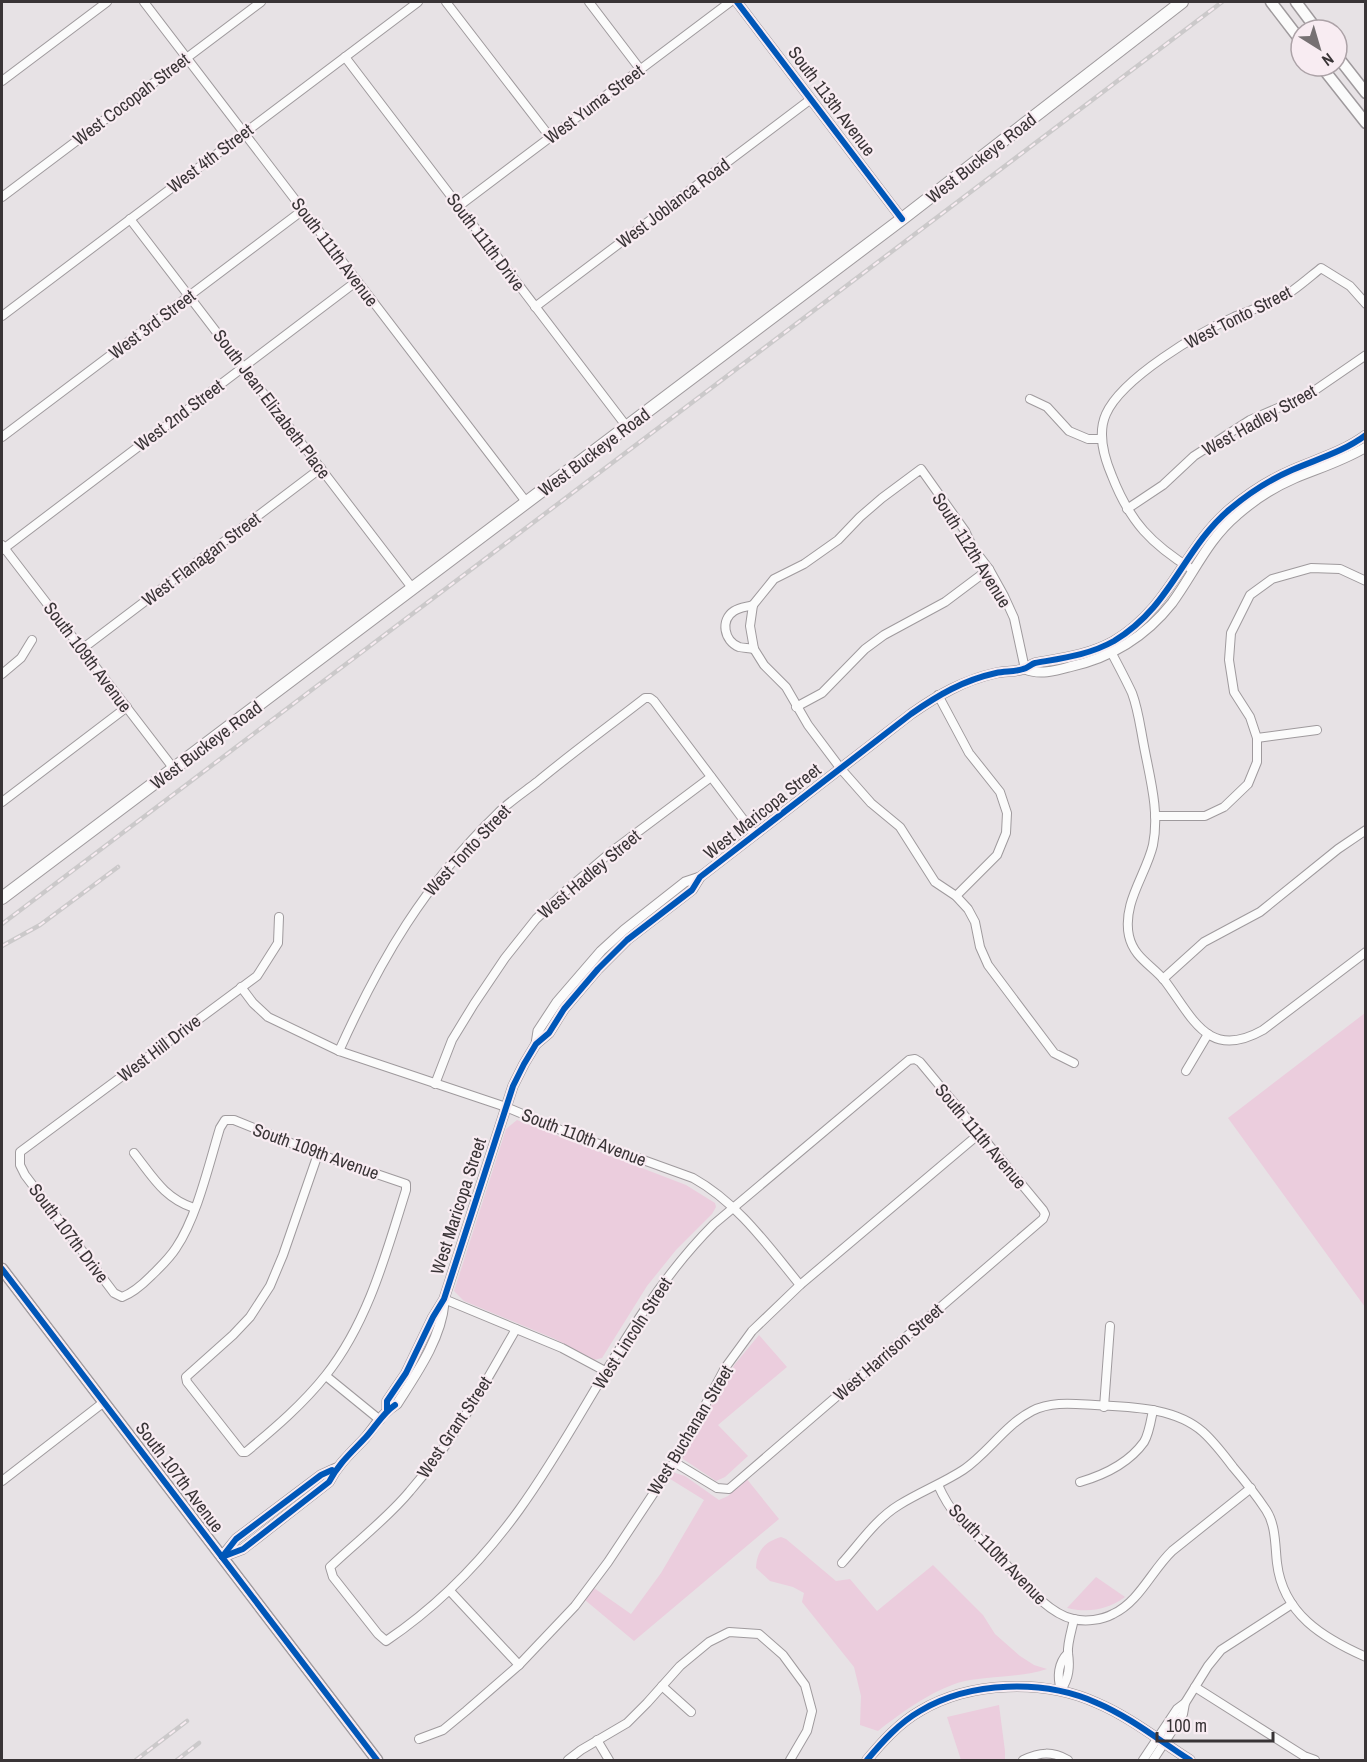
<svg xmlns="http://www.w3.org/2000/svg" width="1367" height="1762" font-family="'Archivo Narrow',sans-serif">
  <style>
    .green { fill: #ebcddd }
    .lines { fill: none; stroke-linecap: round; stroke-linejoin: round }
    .minor-casing { stroke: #9f9a9d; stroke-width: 10 }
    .tertiary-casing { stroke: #9f9a9d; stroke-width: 11 }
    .secondary-casing { stroke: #9f9a9d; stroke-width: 13 }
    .primary-casing { stroke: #9f9a9d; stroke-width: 14 }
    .minor { stroke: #fbfbfb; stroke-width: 8 }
    .tertiary { stroke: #fbfbfb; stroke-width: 9 }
    .secondary { stroke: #fbfbfb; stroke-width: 10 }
    .primary { stroke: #fbfbfb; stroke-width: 12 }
    .rail-casing { stroke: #cbc9ca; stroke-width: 4.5 }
    .rail { stroke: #f8ecf2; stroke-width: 2; stroke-dasharray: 7; stroke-linecap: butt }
    .cycleway-casing { stroke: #f8ecf2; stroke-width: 10 }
    .cycleway { stroke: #0057b8; stroke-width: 6 }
    .labels { text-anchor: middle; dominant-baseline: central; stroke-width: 4.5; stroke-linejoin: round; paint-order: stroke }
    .street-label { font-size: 18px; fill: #393436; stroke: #f8ecf2 }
  </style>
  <rect width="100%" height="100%" fill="#e7e2e5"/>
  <g class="green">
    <path d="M1365,1013v294l-137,-189z"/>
    <path d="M517,1120l169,65 29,18 1,4 -4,7 -36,36 -29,36 -45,72 -8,2 -39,-21 -91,-38 -10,-10 52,-162z"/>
    <path d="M759,1335l28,32 -69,58 30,31 -23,21 -9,4 -33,-22 -1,-4 53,-91z"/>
    <path d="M672,1472l13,4 34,24 9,-4 18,-18 33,41 -145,122 -49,-41 9,-12 37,26 30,-41 43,-73 -37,-23z"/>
    <path d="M781,1537l5,2 50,42 14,-2 27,32 56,-46 50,50 12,19 25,22 14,9 13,4c-25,8 -51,7 -77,11 -31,5 -68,32 -92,51l-18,-6 1,-29 -7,-29 -52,-65 2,-9 -11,-6 -23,-6 -14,-13c1,-17 8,-26 25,-31z"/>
    <path d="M1096,1577l29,20c-18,13 -37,16 -58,11z"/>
    <path d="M999,1705l6,46v9h-44l-14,-43z"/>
  </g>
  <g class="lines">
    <defs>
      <g id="minor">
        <path d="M144,2l383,501"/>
        <path d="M446,2l104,135"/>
        <path d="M589,2l51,67"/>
        <path d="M345,57l282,370"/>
        <path d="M2,81l105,-79"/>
        <path d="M2,197l259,-195"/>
        <path d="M459,206l271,-204"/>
        <path d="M130,219l283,370"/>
        <path d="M535,307l276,-208"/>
        <path d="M2,316l416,-314"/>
        <path d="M1030,399l17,8 22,24 19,8h13"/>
        <path d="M2,437l301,-227"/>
        <path d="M1127,509l36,-24 31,-29 56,-36 58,-25 58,-40"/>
        <path d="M2,545l172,224"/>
        <path d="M2,550l355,-269"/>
        <path d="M1193,570c-42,-26 -63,-48 -81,-94 -8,-19 -15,-42 -6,-62 16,-36 92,-81 128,-97 20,-8 41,-15 58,-26 10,-7 19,-15 29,-23l29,18 16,18"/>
        <path d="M753,605c-6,2 -13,2 -19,6 -14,9 -10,30 5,36 4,1 10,1 15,2"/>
        <path d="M1109,648c8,15 16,30 23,45 6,16 8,32 11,48 6,34 17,69 10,104 -7,30 -31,58 -24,91 5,22 23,29 36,45 28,37 43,80 98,49l103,-78"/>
        <path d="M82,649l239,-181"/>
        <path d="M1025,669l-11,-51 -10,-22 -15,-27 -16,-21 -8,-17 -44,-62 -39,29 -22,19 -22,23 -34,24 -30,15 -21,26 -3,21 4,23 10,16 22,22 22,38 33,44 30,34 29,24 35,55 21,14 12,13 7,13 5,25 8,18 66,88 20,10"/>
        <path d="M2,674l19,-16 11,-18"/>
        <path d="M938,695l31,58 31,39 7,21 -1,20 -9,22 -41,41"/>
        <path d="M796,707l26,-14 43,-44 19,-14 61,-33 44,-33"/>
        <path d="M1257,738l60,-8"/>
        <path d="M2,802l125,-95"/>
        <path d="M1155,816h50l19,-9 24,-23 9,-22v-24l-7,-21 -16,-25 -5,-32 2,-27 19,-38 22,-16 39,-11 29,1 26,12"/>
        <path d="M279,917l-1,26 -21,33 -237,176v13l5,10 89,118 8,4c11,-4 21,-13 29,-21 9,-9 18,-17 25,-28 21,-31 33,-84 44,-120l5,-8h9l84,34 88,30v6c-20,64 -38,132 -80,185 -23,29 -51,53 -80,77h-4l-55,-70 -1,-5 47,-42 17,-18 20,-31 13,-31 35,-101"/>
        <path d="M1163,979l41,-37 56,-30 78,-63 28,-19"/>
        <path d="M241,987l12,16 15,14 71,34 167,56 57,24 130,47c45,25 75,68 107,107"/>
        <path d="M339,1051c42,-93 85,-166 159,-238 11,-11 26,-21 39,-31 35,-29 72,-56 108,-84h5l4,3 101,134"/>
        <path d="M1186,1071l22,-37"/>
        <path d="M435,1084l17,-44 22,-36 31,-46 31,-39 33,-31 42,-36 100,-75"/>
        <path d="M134,1153c19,24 30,45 60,55"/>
        <path d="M444,1299l118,49 43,23"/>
        <path d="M516,1329c-32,56 -63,113 -106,162 -23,28 -54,51 -80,76l3,10 45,57 8,7c52,-35 96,-80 133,-131 68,-94 112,-203 195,-286l195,-164 6,-1 5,3 123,148 2,4 -2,5 -314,270 -12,-1 -43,-26"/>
        <path d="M326,1376l54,44"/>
        <path d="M1104,1407l6,-81"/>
        <path d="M2,1481l102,-79"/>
        <path d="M1080,1482c24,-7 49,-19 64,-40 5,-8 7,-22 9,-32"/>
        <path d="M938,1485c5,11 11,22 19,31 13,15 29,28 43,42 19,19 46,55 73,61 13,3 29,1 40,-5 26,-12 39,-44 59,-63l79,-63"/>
        <path d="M842,1563c18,-20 34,-44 57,-58 21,-13 44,-22 64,-35 25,-17 42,-45 69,-59 20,-10 42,-7 63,-6 35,2 80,2 108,27 11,10 21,23 30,35 12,14 23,28 33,43 10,15 9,36 11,53 6,51 46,75 89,94"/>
        <path d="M450,1591l69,74"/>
        <path d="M662,1686l29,26"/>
        <path d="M1195,1687l109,69 11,4"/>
        <path d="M1061,1690c8,-12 9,-23 7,-37 -1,-9 4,-24 6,-34"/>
        <path d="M1061,1690c-4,-13 -3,-27 7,-37"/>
        <path d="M419,1739l24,-9 23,-19 53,-46 56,-59 33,-44 69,-104 48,-90 27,-37 48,-46 179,-151"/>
        <path d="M597,1740l12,20"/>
        <path d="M568,1760l13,-10 46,-27 20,-20 33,-37 29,-24 20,-10 30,2 24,21 22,30 7,26 -5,20 -17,29"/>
        <path d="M1023,1760c17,-8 29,-9 45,0"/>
        <path d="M1143,1760l34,-51 8,-6"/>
        <path d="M1153,1760l30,-46 2,-11 23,-37 13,-16 71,-46"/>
      </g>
      <g id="tertiary">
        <path d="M737,2l165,217"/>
        <path d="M1025,669c14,6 30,2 44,-2 41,-9 77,-31 103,-64 22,-30 36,-64 65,-88 17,-15 37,-28 58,-37 24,-10 48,-17 71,-31"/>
        <path d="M536,1044l2,-13 19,-29 44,-51 23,-21 61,-48 15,-5"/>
        <path d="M387,1410v-9l19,-28 27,-56 11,-18 69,-213 11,-22 12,-20 13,-11 15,-24 34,-40 29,-29 65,-50 8,-13 211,-163c27,-19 53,-34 85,-41 9,-2 19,-1 27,-4 5,-1 8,-5 12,-6 28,-5 54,-8 79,-22 58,-35 68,-91 116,-132 19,-16 39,-29 62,-39 25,-11 51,-18 74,-35"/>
        <path d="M223,1555l13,-16 85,-64 15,-7"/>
        <path d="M222,1557l21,-8 86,-67c9,-18 23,-30 36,-44 10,-12 18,-26 32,-34 19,-30 44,-65 47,-101"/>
        <path d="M867,1760c15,-18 32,-37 53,-49 50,-30 124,-32 177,-8 33,14 63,38 93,57"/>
      </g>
      <g id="secondary">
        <path d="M1271,2l30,39"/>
        <path d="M1296,2l21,28"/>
        <path d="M1337,56l29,37"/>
        <path d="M1321,66l45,57"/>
        <path d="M2,1269l375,491"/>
      </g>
      <path id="primary" d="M2,898l900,-679 280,-217"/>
    </defs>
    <use href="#minor" class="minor-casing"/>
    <use href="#tertiary" class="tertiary-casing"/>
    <use href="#secondary" class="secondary-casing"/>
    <use href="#primary" class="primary-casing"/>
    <use href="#minor" class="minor"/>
    <use href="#tertiary" class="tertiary"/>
    <use href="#secondary" class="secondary"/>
    <use href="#primary" class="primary"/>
    <defs>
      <g id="rail">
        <path d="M2,924l1220,-922"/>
        <path d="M2,946l38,-21 78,-58"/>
        <path d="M136,1760l51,-39"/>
        <path d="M177,1760l22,-17"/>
      </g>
    </defs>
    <use href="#rail" class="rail-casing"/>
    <use href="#rail" class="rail"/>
    <defs>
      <g id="cycleway">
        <path d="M737,2l165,217"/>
        <path d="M2,1269l375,491"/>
        <path d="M387,1410v-9l19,-28 27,-56 11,-18 69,-213 11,-22 12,-20 13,-11 15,-24 34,-40 29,-29 65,-50 8,-13 211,-163c27,-19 53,-34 85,-41 9,-2 19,-1 27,-4 5,-1 8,-5 12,-6 28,-5 54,-8 79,-22 58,-35 68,-91 116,-132 19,-16 39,-29 62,-39 25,-11 51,-18 74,-35"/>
        <path d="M222,1557l21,-8 86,-67c9,-18 23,-30 37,-45 10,-11 17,-24 29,-32"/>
        <path d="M222,1557l14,-18 85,-64 11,-5"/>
        <path d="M867,1760c15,-18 32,-37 53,-49 50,-30 124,-32 177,-8 33,14 63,38 93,57"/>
      </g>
    </defs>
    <use href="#cycleway" class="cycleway-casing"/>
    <use href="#cycleway" class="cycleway"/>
  </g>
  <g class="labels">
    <g class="street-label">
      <text transform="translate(131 99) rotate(-37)">West Cocopah Street</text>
      <text transform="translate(832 101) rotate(53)">South 113th Avenue</text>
      <text transform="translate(594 104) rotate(-37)">West Yuma Street</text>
      <text transform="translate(210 158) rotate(-37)">West 4th Street</text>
      <text transform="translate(981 158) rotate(-38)">West Buckeye Road</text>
      <text transform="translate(673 203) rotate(-37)">West Joblanca Road</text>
      <text transform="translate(486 242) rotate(53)">South 111th Drive</text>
      <text transform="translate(335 252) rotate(53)">South 111th Avenue</text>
      <text transform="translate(1238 317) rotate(-27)">West Tonto Street</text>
      <text transform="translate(152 324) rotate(-37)">West 3rd Street</text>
      <text transform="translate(272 404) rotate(53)">South Jean Elizabeth Place</text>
      <text transform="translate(179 415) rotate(-37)">West 2nd Street</text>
      <text transform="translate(1259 420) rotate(-29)">West Hadley Street</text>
      <text transform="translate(594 452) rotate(-37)">West Buckeye Road</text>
      <text transform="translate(972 550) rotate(58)">South 112th Avenue</text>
      <text transform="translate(201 559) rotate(-37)">West Flanagan Street</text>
      <text transform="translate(88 657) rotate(53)">South 109th Avenue</text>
      <text transform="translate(206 745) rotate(-37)">West Buckeye Road</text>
      <text transform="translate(762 811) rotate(-38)">West Maricopa Street</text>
      <text transform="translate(467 850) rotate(-47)">West Tonto Street</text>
      <text transform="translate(589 874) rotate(-40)">West Hadley Street</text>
      <text transform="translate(159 1048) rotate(-37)">West Hill Drive</text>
      <text transform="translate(981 1136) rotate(50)">South 111th Avenue</text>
      <text transform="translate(584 1137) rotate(21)">South 110th Avenue</text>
      <text transform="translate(316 1151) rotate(20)">South 109th Avenue</text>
      <text transform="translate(458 1206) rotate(-72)">West Maricopa Street</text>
      <text transform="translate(69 1233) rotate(53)">South 107th Drive</text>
      <text transform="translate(632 1333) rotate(-57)">West Lincoln Street</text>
      <text transform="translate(888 1352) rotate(-41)">West Harrison Street</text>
      <text transform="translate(454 1427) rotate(-56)">West Grant Street</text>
      <text transform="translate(690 1430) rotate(-59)">West Buchanan Street</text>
      <text transform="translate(180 1477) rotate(53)">South 107th Avenue</text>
      <text transform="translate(998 1554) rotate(46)">South 110th Avenue</text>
    </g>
  </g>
  <rect width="1367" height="1762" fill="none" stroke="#393436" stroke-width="6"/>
  <g transform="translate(1319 48) rotate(143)"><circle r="28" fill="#f8ecf2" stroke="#aca2a7" stroke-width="1.5"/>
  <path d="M0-4.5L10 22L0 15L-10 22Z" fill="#767173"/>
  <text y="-9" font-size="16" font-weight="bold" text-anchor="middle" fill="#393436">N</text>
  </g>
  <path d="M1157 1732v9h116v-9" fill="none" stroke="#393436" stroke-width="3"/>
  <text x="1166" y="1732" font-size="18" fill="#393436" stroke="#f8ecf2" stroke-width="4.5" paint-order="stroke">100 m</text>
</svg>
